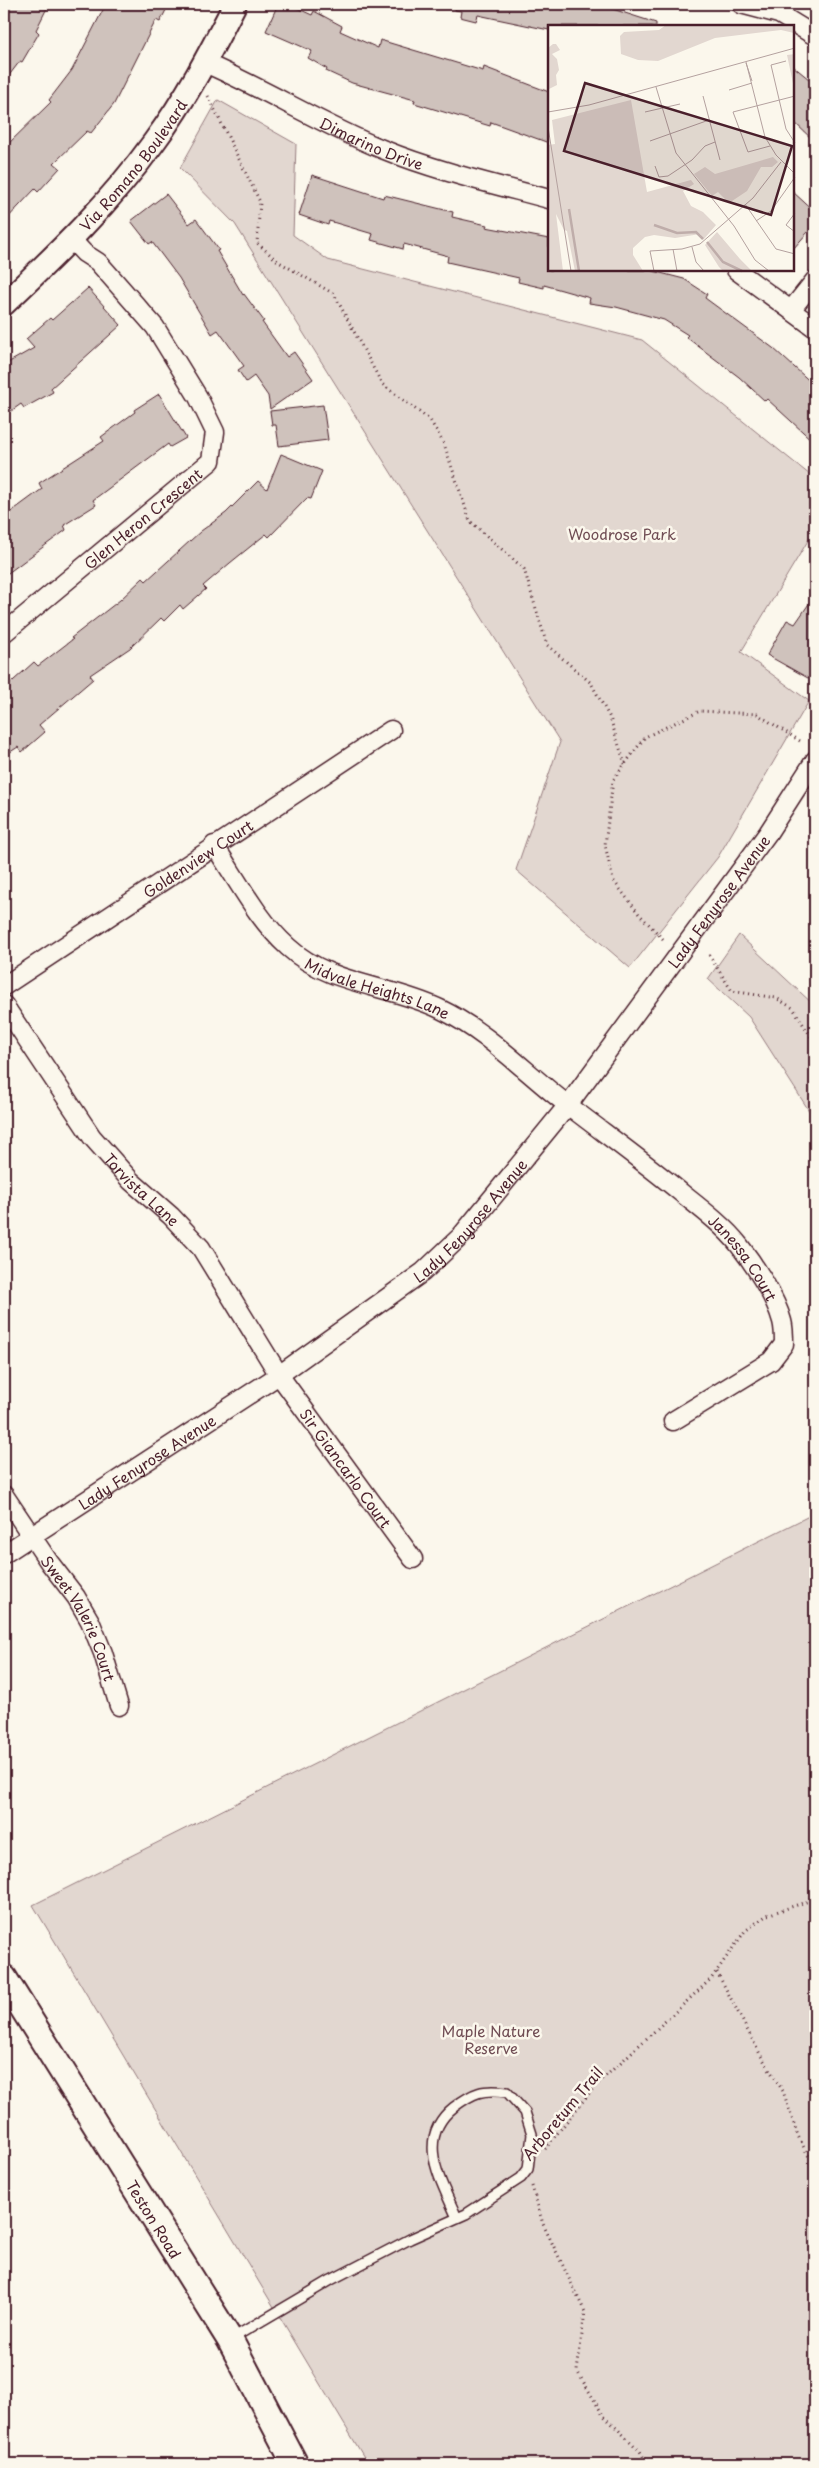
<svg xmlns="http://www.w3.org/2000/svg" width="819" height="2468" font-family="'Playpen Sans',sans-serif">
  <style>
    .green { fill: #e2d7d0; stroke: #967b7e }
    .building { fill: #cfc2bc; stroke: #4a1f2b }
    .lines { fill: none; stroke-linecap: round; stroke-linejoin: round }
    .service-casing { stroke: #4a1f2b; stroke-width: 12 }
    .minor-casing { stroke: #4a1f2b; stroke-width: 21 }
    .tertiary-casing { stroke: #4a1f2b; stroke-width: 26 }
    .secondary-casing { stroke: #4a1f2b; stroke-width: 29 }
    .path { stroke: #4a1f2b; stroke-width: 3; stroke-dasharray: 1 4; stroke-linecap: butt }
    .service { stroke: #fbf7ec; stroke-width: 9 }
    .minor { stroke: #fbf7ec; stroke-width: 18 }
    .tertiary { stroke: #fbf7ec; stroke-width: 22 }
    .secondary { stroke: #fbf7ec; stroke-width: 25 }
    .labels { text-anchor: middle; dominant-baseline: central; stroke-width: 5; stroke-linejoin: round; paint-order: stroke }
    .street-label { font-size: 15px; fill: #4a1f2b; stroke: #fbf7ec }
    .park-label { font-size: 15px; fill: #704d54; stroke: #fbf7ec }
    .inset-river { fill: none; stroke: #bfadaa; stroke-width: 2.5 }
    .inset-road { fill: none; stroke: #b4a19f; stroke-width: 1 }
    .view { fill: #4a1f2b; fill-opacity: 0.15; stroke: #4a1f2b; stroke-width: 2.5 }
    .inset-edge { fill: none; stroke: #4a1f2b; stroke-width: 2.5 }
  </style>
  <rect width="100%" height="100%" fill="#fbf7ec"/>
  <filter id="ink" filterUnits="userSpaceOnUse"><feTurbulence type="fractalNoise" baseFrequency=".02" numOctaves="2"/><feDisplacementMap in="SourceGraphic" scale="10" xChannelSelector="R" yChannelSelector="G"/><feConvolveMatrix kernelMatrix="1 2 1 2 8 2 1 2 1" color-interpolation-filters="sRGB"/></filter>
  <g filter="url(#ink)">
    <g class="green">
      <path d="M218,100l78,44 -3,91 35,25 314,80 173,139v50l-74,123 68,49 -91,156 -88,111 -114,-98 44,-128 -325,-518 -55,-56z"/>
      <path d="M739,935l76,71v114l-66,-103 -41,-38z"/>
      <path d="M815,1513v951h-447l-335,-559z"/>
    </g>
    <g class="building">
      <path d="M4,4h45l-13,26 3,3 -17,29 -2,-1 -16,21z"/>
      <path d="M106,4h63l-9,18 -4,-2 -42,84 -23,29 -4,-2 -33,32 6,5 -22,24 -3,-3 -31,33v-74l47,-46 -2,-2 23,-30z"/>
      <path d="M278,4h10l24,11 2,-4 28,15 -2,5 38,17 2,-8 103,31 1,-4 65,25v51l-58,-21 -1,4 -76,-23 1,-3 -63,-17 -26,-12 1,-2 -19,-11 4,-7 -46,-20z"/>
      <path d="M456,4h141l59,19v3h-107v4l-71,-15 -2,6 -16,-4 1,-6 -6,-1z"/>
      <path d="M793,66l22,18v58l-22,-21z"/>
      <path d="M312,175l71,23 1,-3 69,17 -1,5 35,8 -1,2 63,12v31h100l35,9 23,15 -2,4 68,50 42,38v57l-48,-44 -2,2 -26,-24 -53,-40 2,-2 -24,-15 -48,-13 -27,-4 1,-5 -46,-13v3l-26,-6 1,-4 -72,-16 1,-6 -44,-12 -1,5 -32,-9 2,-6 -44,-13 -1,4 -29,-10z"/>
      <path d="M793,192l22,20v12l-22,25z"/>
      <path d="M166,194l23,30 7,-5 23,31 -2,1 26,44 1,-1 20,27 -2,1 25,35 7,-5 19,27 -43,30 -2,-13 -14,-20 -8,6 -8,-12 6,-4 -26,-36 -6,4 -33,-56 -27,-36 -3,2 -18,-23z"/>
      <path d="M88,288l33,37 -70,63 2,4 -29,16 -3,-4 -17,12v-51l30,-17 -8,-9 24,-21 2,2z"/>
      <path d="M159,394l27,44 -16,9 -2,-3 -75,56 3,5 -32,20 2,5 -62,46v-59l38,-28 -3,-6 65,-42 -3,-4 34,-25 -1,-2z"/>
      <path d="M323,405l5,35 -49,6 -3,-21h-4l-2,-14z"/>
      <path d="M281,454l41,17 -11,28 -4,-1 -38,39 -3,-3 -36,29 -27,23 3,3 -23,20 -3,-4 -16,16 -3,-3 -31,30 -40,27 3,4 -54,46 6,7 -23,20 -4,-5 -14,9v-67l30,-27 4,4 35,-27 -2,-1 49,-38 23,-22 3,3 55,-50 25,-18 32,-32 9,8z"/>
      <path d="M815,595v87l-48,-27 20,-35 8,4z"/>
    </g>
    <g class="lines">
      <defs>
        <path id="service" d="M231,2339l100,-59 79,-41 56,-25 55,-36 7,-9 4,-35 -7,-22 -18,-20c-25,-3 -33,0 -53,15 -40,32 -13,73 3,111"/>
        <g id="minor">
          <path d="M741,4l38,10 36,22"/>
          <path id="s1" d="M205,63c60,26 116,61 177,86 54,22 111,35 167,50"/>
          <path d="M736,270l79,58"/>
          <path d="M791,310l24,-30"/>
          <path id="s2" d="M4,633l207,-172 4,-29 -17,-35 -43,-70 -57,-65 -14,-9 -12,-13"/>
          <path id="s3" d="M214,845c23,34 43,74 74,102 41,38 103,38 152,62 48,23 87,65 129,97 39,30 78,58 115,89 19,15 41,32 55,50 15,19 37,53 43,76 2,7 2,16 2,23l-13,17 -98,60"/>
          <path id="s4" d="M4,986l387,-256"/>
          <path id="s5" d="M4,1005l88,132 39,44 40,35 30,32 78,127 134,184"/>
          <path id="s6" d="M4,1495l45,67 27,35 14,24 13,32 16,53"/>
          <path id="s7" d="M4,1554l275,-179 144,-103 38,-36 107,-131 200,-272 47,-73"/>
        </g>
        <g id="tertiary">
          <path id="s8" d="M4,304c53,-50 107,-102 150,-162 32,-43 57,-91 81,-138"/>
        </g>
        <g id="secondary">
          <path id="s9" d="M4,1978l226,362 65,124"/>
        </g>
      </defs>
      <use href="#service" class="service-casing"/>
      <use href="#minor" class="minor-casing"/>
      <use href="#tertiary" class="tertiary-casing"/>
      <use href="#secondary" class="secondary-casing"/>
      <g class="path">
        <path d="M208,96l52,106 -3,41 22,19 55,32 48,90 48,36 14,24 26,77 54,48 23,76 44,38 19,35 15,46"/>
        <path d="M663,939l-24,-25 -26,-34 -8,-35 8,-65 32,-43 55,-26 57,3 43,27"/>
        <path d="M709,955l23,36 44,7 17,10 22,35"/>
        <path d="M717,1972l44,84 22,35 15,45 10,19 7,9"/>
        <path d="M545,2149l50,-63 116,-107 34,-48 22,-16 48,-16"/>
        <path d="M532,2186l11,38 42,88 -8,59 26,44 37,36 7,13"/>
      </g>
      <use href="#service" class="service"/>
      <use href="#minor" class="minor"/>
      <use href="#tertiary" class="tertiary"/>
      <use href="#secondary" class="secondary"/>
    </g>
  </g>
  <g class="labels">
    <g class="street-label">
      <text stroke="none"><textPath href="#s1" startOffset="185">Dimarino Drive</textPath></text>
      <text stroke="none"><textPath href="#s8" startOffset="190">Via Romano Boulevard</textPath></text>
      <text stroke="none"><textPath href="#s2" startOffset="180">Glen Heron Crescent</textPath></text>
      <text stroke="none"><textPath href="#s4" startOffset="232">Goldenview Court</textPath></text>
      <text stroke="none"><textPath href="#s7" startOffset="980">Lady Fenyrose Avenue</textPath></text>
      <text stroke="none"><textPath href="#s3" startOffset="226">Midvale Heights Lane</textPath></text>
      <text stroke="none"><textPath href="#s5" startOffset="231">Torvista Lane</textPath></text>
      <text stroke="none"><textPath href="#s7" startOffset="575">Lady Fenyrose Avenue</textPath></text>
      <text stroke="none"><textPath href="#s3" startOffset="686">Janessa Court</textPath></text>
      <text stroke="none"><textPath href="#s7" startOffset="170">Lady Fenyrose Avenue</textPath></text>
      <text stroke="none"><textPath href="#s5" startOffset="578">Sir Giancarlo Court</textPath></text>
      <text stroke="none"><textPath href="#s6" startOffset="145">Sweet Valerie Court</textPath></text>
      <text transform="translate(562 2113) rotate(-50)">Arboretum Trail</text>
      <text stroke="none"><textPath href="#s9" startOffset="284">Teston Road</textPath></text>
    </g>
    <g class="park-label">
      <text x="622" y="533">Woodrose Park</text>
      <text x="491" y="2030">Maple Nature<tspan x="491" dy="17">Reserve</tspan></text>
    </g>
  </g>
  <g transform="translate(548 25)">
    <rect width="246" height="246" fill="#fbf7ec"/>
    <path d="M118,0h128v8l-13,-3 -66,8 -57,23 -20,-1 -17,-6 -1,-18 4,-4 35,-2zM5,19h3l4,6 -8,4 5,5 2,11 -3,5 1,10 -8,4 -1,-41zM247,29v34h-1l-7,-33zM83,75l16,92 44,-12 3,4 -11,7 8,15 12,6 13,13 -13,15 -3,-6 -25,4 -21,-3 -9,2 -12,11v7l10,16h-68l-8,-40 -3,-1 -8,-16 7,57h-15v-126l7,-1 -3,-24zM225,132l5,5 -6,5h-11l-14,24 -18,12 -11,-11 -6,4 -18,-22 11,-7 10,7zM169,207l23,27 12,12h-29l-4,-4 -14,-22z" fill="#e2d7d0"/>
    <path class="inset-river" d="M21,184l10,62M106,200l23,8 19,-1 7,7M159,217l16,20 19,9"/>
    <path class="inset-road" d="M238,36l-15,4 15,64 9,14M198,37l19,75 11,18 19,19M198,38l6,18M108,62l20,66 58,73 21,34 14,11M181,65l23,-7M155,71l17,64M0,87l41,-7 206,-57M97,87l35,-8M0,102l23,144M102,116l59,-21M222,121l-22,6 -15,-40 62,-16M107,141l4,11 9,-1 24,-16 13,-14 10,-4M197,179l31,45 19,5M247,188l-9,12 9,7M208,196l15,-10 24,-34M144,222l4,15 8,9M125,224l4,22M106,246l-4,-20 32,-2 18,-5 53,-46 28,-36"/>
    <path class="view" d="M37,58l207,63 -21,69 -207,-64z"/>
    <rect width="246" height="246" class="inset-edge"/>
  </g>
  <rect width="819" height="2468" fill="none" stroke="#fbf7ec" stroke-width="20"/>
  <rect x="10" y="10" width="799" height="2448" fill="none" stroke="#4a1f2b" stroke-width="2" filter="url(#ink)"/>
</svg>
